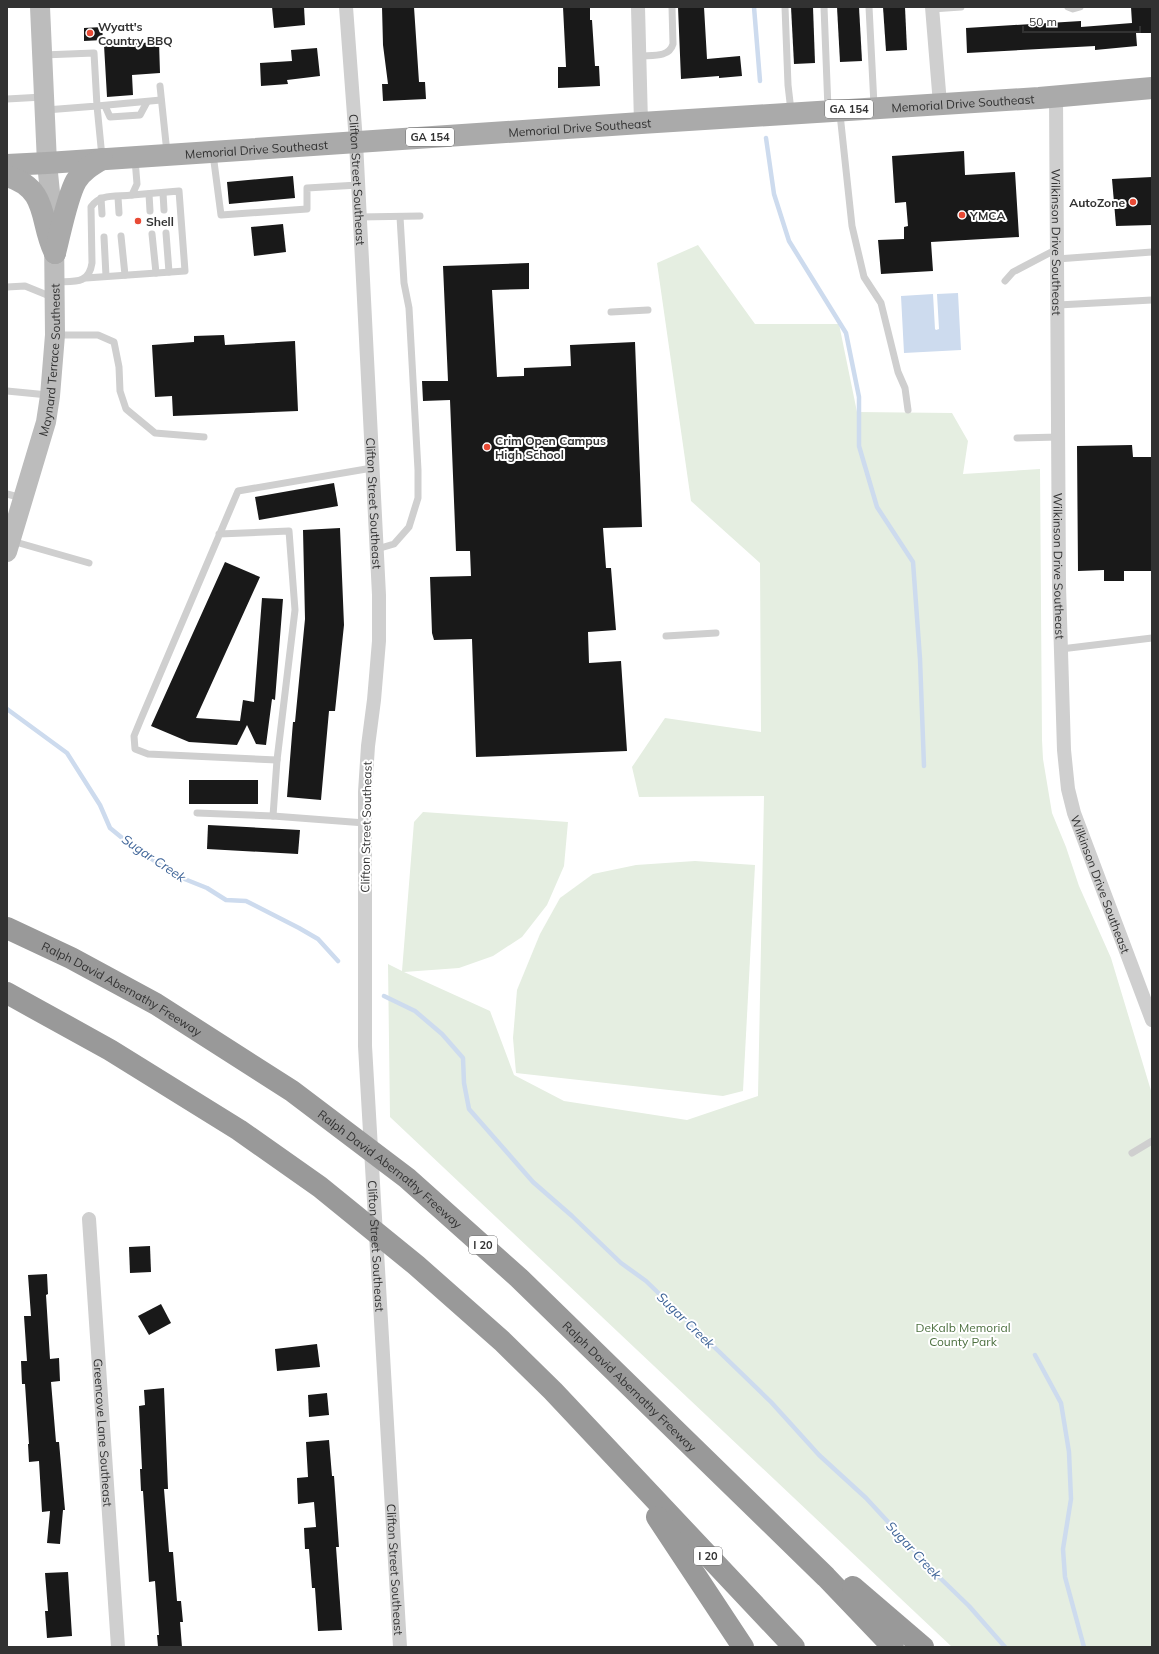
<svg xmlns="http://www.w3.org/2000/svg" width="1159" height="1654" font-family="Mulish,sans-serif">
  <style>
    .green { fill: #e5eee1 }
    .water { fill: #cddbee }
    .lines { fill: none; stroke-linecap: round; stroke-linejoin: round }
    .stream { stroke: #cddbee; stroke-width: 4.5 }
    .building { fill: #191919 }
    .lane { stroke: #cfcfcf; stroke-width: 7 }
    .street { stroke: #cfcfcf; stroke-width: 14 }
    .secondary { stroke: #bcbcbc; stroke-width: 20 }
    .primary { stroke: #aaa; stroke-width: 22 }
    .highway { stroke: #999; stroke-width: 22 }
    .poi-dot { fill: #e84a35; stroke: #fff; stroke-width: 1.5 }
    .labels { text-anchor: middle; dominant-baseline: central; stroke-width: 4; stroke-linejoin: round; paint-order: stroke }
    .shield { fill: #fff; stroke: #707070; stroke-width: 1 }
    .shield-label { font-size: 11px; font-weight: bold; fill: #323232 }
    .poi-label { font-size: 12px; font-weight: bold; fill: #323232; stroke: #fff; text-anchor: start }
    .street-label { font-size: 12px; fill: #323232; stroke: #fff }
    .park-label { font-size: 12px; fill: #4b6f3e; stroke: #fff }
    .water-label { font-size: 13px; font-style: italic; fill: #3d6397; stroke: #fff }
  </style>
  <rect width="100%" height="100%" fill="#fff"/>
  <g class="green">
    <path d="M698,245l57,79h84l18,88 95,1 16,28 -5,33 77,-5 2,271 1,19 9,54 14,34 13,39 32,72 41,136v553h-200l-562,-530 -2,-153 14,7 12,-149 9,-10 145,10 -4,44 -17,39 -25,32 -29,19 -34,12 -55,4 86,39 24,64 50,26 123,19 71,-24 6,-300 -125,1 -7,-30 33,-49 96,14 -1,-169 -69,-62 -34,-238z"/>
    <path d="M695,861l60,4 -12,226 -20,5 -207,-23 -3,-35 4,-48 23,-56 20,-36 33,-24 43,-9z"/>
  </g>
  <path class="water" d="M958,293l3,57 -57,3 -3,-57 32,-2 2,35 1,1 3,-1 -2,-35z"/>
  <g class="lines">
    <g class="stream">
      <path d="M754,7l6,74"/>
      <path d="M766,138l8,56 15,47 57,92 13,64v49l18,61 36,55 7,97 4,107"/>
      <path d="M7,709l60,44 33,52 10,23 22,18 45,30 30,12 19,12 20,1 53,27 19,11 20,22"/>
      <path d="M384,996l31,15 27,23 21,24 1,25 5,26 64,73 39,34 49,47 25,18 125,121 48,53 47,43 72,78 31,30 36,41"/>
      <path d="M1035,1355l26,48 8,49 2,47 -8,50 2,28 19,70"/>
    </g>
  </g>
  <g class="building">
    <path d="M272,7h32l1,18 -31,3z"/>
    <path d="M382,7h32l5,75h6l1,17 -43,2 -1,-17h6l-5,-39z"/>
    <path d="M563,7h27v13h2l3,46h4l1,20 -42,2v-21h8z"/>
    <path d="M678,7h26l3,52 33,-3 2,20 -23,2v-2l-38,3z"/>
    <path d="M791,7h22l2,56 -21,1z"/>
    <path d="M837,7h22l3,54 -22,1z"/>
    <path d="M883,7h22l2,43 -21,1z"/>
    <path d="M1131,7h21v26h-16l1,13 -42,4v-4l-128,7 -1,-25 115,-7v6l51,-4z"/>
    <path d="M102,27l1,13 -19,1v-13z"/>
    <path d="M159,42l1,31 -28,2 1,20 -26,2 -3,-52z"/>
    <path d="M317,48l3,28 -33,4 1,4 -27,2 -1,-23 32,-2 -1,-11z"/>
    <path d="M964,151l1,24 50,-3 4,65 -88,5 2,29 -52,3 -3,-34 26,-1v-12l4,-1 -2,-24 -11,1 -3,-47z"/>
    <path d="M293,176l2,22 -66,6 -2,-22z"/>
    <path d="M1152,177v48l-36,1 -4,-47z"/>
    <path d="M283,224l3,28 -32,4 -3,-29z"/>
    <path d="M529,263v26l-37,1 5,87 27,-1v-8l47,-2 -1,-21 65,-3 7,185 -39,1 3,40h5l5,62 -28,2 1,31 32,-2 6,90 -151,6 -4,-118 -38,1 -2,-7 -2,-56 41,-1 -1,-25h-14l-6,-151 -27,1 -1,-20h26l-5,-115z"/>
    <path d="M224,335l1,10 70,-4 3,70 -125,5 -1,-20 -17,1 -3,-52 42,-3v-6z"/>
    <path d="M1132,445l1,12h19v114h-28v10h-20v-11l-26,1 -1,-125z"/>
    <path d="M334,483l4,23 -79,14 -4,-23z"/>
    <path d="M340,528l4,97 -9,86h-6l-8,89 -34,-3 6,-75h2l10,-103 -2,-89z"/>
    <path d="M225,562l35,15 -64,141 44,3 3,-21 11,2 8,-104 21,1 -8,101 -3,-1 -6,46 -10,-1 -9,-19 -10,20 -48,-3 -38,-16z"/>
    <rect x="189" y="780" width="69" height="24"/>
    <path d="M208,825l92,5 -2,24 -91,-5z"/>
    <path d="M150,1246l1,26 -21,1 -1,-26z"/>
    <path d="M47,1274l1,20 -2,1 4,64 9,-1 1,23 -9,1 5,60h3l6,68h-2l-3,34 -13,-1 3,-32 -8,1 -3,-51 -10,1 -1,-18h1l-4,-60h-3l-1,-23h6l-3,-45h7l-3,-41z"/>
    <path d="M161,1304l10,19 -22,12 -11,-19z"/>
    <path d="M317,1344l3,23 -43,4 -2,-22z"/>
    <path d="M164,1388l4,101h-4l5,63h4l4,49h4l2,21h-3l2,25h-24l-1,-12h2l-4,-54 -6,1 -6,-91h-2l-1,-22h2l-3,-63 6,-1 -1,-15z"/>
    <path d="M327,1393l2,22 -20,2 -1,-22z"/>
    <path d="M329,1440l3,36h2l5,71h-3l6,83 -24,1 -3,-43h-3l-3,-39h-4l-1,-21 12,-1 -2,-25 -16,2 -1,-26 11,-1 -2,-35z"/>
    <path d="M68,1572l4,64 -25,2 -2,-27h3l-3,-38z"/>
  </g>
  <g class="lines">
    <g class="lane">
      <path d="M785,7l3,78 3,26"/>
      <path d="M824,7l4,102"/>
      <path d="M869,7l5,98"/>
      <path d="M1068,7l5,2 7,-2"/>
      <path d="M932,9l29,-2"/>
      <path d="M43,55l51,-2 3,53 -51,4"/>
      <path d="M640,56c12,-1 29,2 33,-12l-1,-37"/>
      <path d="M160,86l7,67"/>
      <path d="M7,99l36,-2"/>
      <path d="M105,106l5,11 30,-2 7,-13"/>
      <path d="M840,114l12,112 12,51 17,26 17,69 7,16 3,22"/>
      <path d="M213,154l8,61 86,-6v-21l51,-3"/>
      <path d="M102,157l-5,-51 64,-6"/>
      <path d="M163,193l1,17"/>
      <path d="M149,194l1,17"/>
      <path d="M118,197l1,16"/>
      <path d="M101,198l1,16"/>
      <path d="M359,217l61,-1"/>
      <path d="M166,233l3,39"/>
      <path d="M152,234l4,39"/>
      <path d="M121,236l4,39"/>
      <path d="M104,237l2,39"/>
      <path d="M1057,259l95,-7"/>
      <path d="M86,278l99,-7 -6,-80 -47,4"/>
      <path d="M1005,281l8,-9 44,-23"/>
      <path d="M56,282c17,-1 33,3 36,-19l-1,-56c9,-14 26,-10 41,-12l5,-11 -2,-25"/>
      <path d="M7,287l18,-1 27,11"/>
      <path d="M1058,305l94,-5"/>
      <path d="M611,312l37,-2"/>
      <path d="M55,335h43l16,7 5,25 1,24 6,18 29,24 49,4"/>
      <path d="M7,391l41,4"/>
      <path d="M1017,438l42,-1"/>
      <path d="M7,494l15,4"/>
      <path d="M219,534l70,-3 6,79 -18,150 -129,-6 -13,-5 -1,-13 7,-17 97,-228 134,-23"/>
      <path d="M12,541l77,22"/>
      <path d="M377,549l17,-5 15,-17 9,-29v-28l-9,-162 -5,-25 -4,-66"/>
      <path d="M666,636l50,-3"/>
      <path d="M1061,649l91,-11"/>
      <path d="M197,813l76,3 92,7"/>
      <path d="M273,816l4,-56"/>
      <path d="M1132,1153l20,-12"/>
    </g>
    <g class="street">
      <path id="s1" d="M346,7l10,135 23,453v46l-5,59 -6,46 -3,46v254l35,601"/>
      <path d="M638,7l3,116"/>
      <path d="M932,7l8,97"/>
      <path id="s2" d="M1056,96l3,490 5,164 4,39 6,24 78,207"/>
      <path id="s3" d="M89,1219l29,428"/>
    </g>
    <path class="secondary" id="s4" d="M7,552l39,-130 4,-26 5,-61 -1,-103 -7,-69 -7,-156"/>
    <g class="primary">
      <path id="s5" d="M7,165l40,-2 594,-40 398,-25 113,-10"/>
      <path d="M7,176c43,13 32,46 48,77"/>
      <path d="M55,253c5,-19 12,-56 21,-72 6,-10 16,-16 26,-22"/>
    </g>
    <g class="highway">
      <path id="s6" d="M7,928l64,30 85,46 136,87 115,87 112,100 307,299 67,70"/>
      <path d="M7,993l103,57 129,80 81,57 96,78 86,76 51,50 241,256"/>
      <path d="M657,1517l86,130"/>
      <path d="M853,1587l70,60"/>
    </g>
  </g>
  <g class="poi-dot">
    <circle cx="90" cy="33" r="4"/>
    <circle cx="1133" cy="202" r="4"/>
    <circle cx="962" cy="215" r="4"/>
    <circle cx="138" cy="221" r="4"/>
    <circle cx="487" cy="447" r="4"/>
  </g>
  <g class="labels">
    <g class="shield">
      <rect x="825" y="100" width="48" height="18" rx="3"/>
      <rect x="406" y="128" width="48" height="18" rx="3"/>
      <rect x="469" y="1236" width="28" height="18" rx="3"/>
      <rect x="694" y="1547" width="28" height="18" rx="3"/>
    </g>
    <g class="shield-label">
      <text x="849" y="109">GA 154</text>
      <text x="430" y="137">GA 154</text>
      <text x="483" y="1245">I 20</text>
      <text x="708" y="1556">I 20</text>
    </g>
    <g class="poi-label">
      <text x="98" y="26">Wyatt's<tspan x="98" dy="14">Country BBQ</tspan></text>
      <text x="1125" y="202" text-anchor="end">AutoZone</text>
      <text x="970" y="215">YMCA</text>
      <text x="146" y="221">Shell</text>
      <text x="495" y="440">Crim Open Campus<tspan x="495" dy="14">High School</tspan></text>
    </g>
    <g class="street-label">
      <text stroke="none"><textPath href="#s5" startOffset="958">Memorial Drive Southeast</textPath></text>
      <text stroke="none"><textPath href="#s5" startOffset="574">Memorial Drive Southeast</textPath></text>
      <text stroke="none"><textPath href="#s5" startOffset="250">Memorial Drive Southeast</textPath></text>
      <text stroke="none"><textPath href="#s1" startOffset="173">Clifton Street Southeast</textPath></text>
      <text stroke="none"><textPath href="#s2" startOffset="146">Wilkinson Drive Southeast</textPath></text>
      <text stroke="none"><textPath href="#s4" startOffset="198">Maynard Terrace Southeast</textPath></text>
      <text stroke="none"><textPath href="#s1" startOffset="497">Clifton Street Southeast</textPath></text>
      <text stroke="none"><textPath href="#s2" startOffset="470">Wilkinson Drive Southeast</textPath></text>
      <text transform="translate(366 827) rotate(-89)">Clifton Street Southeast</text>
      <text stroke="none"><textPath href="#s2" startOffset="794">Wilkinson Drive Southeast</textPath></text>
      <text stroke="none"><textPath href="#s6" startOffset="130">Ralph David Abernathy Freeway</textPath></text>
      <text stroke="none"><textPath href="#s6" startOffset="454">Ralph David Abernathy Freeway</textPath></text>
      <text stroke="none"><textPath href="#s1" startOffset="1241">Clifton Street Southeast</textPath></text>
      <text stroke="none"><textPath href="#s6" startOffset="778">Ralph David Abernathy Freeway</textPath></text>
      <text stroke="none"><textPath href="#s3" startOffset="214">Greencove Lane Southeast</textPath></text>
      <text stroke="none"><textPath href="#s1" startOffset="1565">Clifton Street Southeast</textPath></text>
    </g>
    <g class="park-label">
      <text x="963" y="1327">DeKalb Memorial<tspan x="963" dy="14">County Park</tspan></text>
    </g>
    <g class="water-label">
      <text transform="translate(154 858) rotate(34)">Sugar Creek</text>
      <text transform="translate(686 1320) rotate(44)">Sugar Creek</text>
      <text transform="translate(914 1550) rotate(47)">Sugar Creek</text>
    </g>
  </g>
  <rect width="1159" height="1654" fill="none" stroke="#323232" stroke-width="16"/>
  <path d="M1023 26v6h117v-6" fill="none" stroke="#323232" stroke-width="2"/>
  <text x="1029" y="26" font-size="12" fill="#323232" stroke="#ffffff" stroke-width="3" paint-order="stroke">50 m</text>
</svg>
